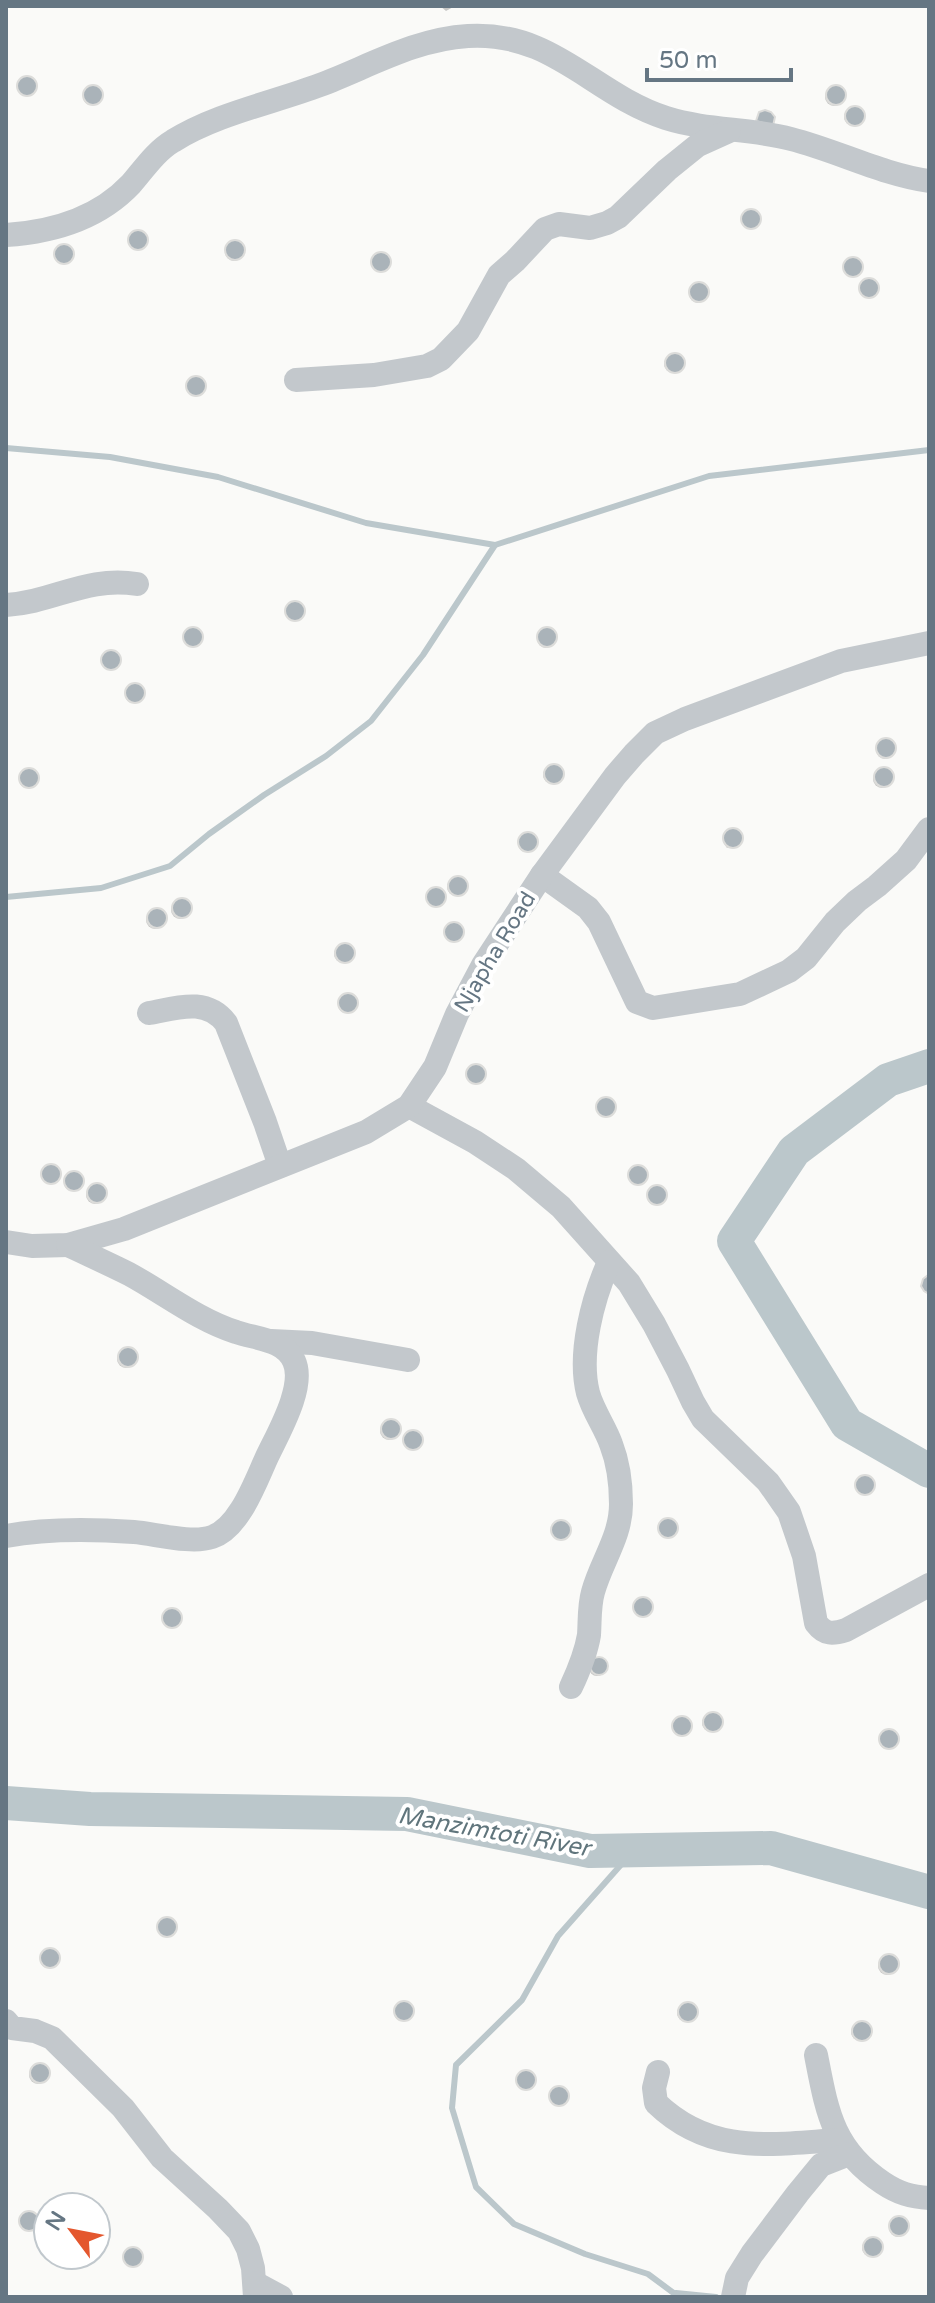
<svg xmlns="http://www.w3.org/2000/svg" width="935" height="2303" font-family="'Varela Round',sans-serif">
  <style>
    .shadow { fill: #0003 }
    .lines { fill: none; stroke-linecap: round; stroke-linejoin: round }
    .stream { stroke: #bbc7cb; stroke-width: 6 }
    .river { stroke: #bbc7cb; stroke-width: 34 }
    .building { fill: #aab3b9; stroke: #dcdcda; stroke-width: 2 }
    .minor { stroke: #c3c8cc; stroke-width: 24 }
    .labels { text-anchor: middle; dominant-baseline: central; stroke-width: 8; stroke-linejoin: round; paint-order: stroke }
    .street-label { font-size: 22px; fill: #657683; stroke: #fff }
    .water-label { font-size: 24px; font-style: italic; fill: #60757c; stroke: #fff }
  </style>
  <rect width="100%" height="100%" fill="#fafaf8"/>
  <g class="shadow">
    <path d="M440,6h15l-9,5z"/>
    <circle cx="25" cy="87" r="8"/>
    <circle cx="834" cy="97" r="9"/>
    <circle cx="91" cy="97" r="8"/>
    <circle cx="853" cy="117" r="9"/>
    <circle cx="750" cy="221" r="8"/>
    <circle cx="136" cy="241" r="8"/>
    <circle cx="234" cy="252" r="9"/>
    <circle cx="62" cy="255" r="8"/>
    <circle cx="379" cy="263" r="8"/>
    <circle cx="851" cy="268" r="8"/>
    <circle cx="868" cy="289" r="8"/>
    <circle cx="698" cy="294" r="9"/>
    <circle cx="673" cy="364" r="9"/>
    <circle cx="194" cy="387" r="8"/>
    <circle cx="293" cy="612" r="8"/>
    <circle cx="192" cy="638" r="8"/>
    <circle cx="546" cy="639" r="9"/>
    <circle cx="110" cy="662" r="8"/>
    <circle cx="133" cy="695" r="8"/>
    <circle cx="885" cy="750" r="9"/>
    <circle cx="552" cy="775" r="9"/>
    <circle cx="882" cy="779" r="9"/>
    <circle cx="27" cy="780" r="8"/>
    <path d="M730,831l8,1 3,6 -2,4 -12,6 -4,-6 1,-5z"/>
    <circle cx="526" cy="844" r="8"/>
    <circle cx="456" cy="887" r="9"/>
    <circle cx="435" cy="898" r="8"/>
    <circle cx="180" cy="910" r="9"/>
    <circle cx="155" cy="920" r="9"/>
    <circle cx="453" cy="934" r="8"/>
    <circle cx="343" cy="954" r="9"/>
    <circle cx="346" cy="1005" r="8"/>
    <circle cx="474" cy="1075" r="8"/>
    <circle cx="604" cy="1108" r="8"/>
    <circle cx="49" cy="1175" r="8"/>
    <circle cx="636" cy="1176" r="8"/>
    <circle cx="72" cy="1183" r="8"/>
    <circle cx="95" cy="1195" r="9"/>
    <circle cx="655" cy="1197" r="8"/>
    <circle cx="126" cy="1359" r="9"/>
    <circle cx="389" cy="1431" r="9"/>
    <circle cx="412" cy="1441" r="8"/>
    <circle cx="864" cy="1487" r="8"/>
    <circle cx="666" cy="1529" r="8"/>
    <circle cx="560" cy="1531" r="8"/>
    <circle cx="641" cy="1608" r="8"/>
    <circle cx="171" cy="1620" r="8"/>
    <circle cx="597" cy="1668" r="8"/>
    <circle cx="711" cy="1723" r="9"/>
    <circle cx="680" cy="1727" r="8"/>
    <circle cx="887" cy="1741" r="8"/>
    <circle cx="166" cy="1929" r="8"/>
    <circle cx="48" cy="1960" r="8"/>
    <circle cx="887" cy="1966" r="9"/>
    <circle cx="686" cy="2013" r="9"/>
    <circle cx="402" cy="2013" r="8"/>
    <circle cx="860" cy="2032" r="9"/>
    <circle cx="38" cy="2075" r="9"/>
    <circle cx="525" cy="2082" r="8"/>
    <circle cx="558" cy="2097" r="8"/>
    <circle cx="28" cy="2222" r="8"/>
    <circle cx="898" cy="2228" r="9"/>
    <circle cx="871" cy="2248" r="9"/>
    <circle cx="131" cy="2258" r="8"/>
  </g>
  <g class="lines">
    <g class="stream">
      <path d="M6,448l104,9 108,20 148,46 129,22"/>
      <path d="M6,897l95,-9 69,-22 39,-32 55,-39 62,-39 45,-35 52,-66 72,-110 214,-69 220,-26"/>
      <path d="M634,1850l-76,86 -36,64 -66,65 -4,43 24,79 38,37 71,30 63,20 31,23"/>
      <path d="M676,2293l40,4"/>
    </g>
    <g class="river">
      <path d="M929,1066l-41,14 -94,71 -60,90 113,183 82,47"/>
      <path d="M6,1803l84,6 317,5 183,37 181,-3 158,44"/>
    </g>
  </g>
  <g class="building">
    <circle cx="27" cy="86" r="10"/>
    <circle cx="836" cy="95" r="10"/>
    <circle cx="93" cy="95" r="10"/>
    <circle cx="855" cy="116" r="10"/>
    <path d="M765,110l6,2 4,5 -2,9 -17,-5 3,-9z"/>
    <circle cx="751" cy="219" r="10"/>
    <circle cx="138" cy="240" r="10"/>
    <circle cx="235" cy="250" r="10"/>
    <circle cx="64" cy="254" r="10"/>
    <circle cx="381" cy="262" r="10"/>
    <circle cx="853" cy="267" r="10"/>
    <circle cx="869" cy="288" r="10"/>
    <circle cx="699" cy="292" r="10"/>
    <circle cx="675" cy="363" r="10"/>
    <circle cx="196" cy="386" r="10"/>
    <circle cx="295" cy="611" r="10"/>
    <circle cx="547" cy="637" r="10"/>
    <circle cx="193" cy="637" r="10"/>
    <circle cx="111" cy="660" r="10"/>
    <circle cx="135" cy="693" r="10"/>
    <circle cx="886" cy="748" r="10"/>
    <circle cx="554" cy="774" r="10"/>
    <circle cx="884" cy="777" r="10"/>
    <circle cx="29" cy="778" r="10"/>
    <circle cx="733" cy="838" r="10"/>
    <circle cx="528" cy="842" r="10"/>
    <circle cx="458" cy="886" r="10"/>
    <circle cx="436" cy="897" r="10"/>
    <circle cx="182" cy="908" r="10"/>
    <circle cx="157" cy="918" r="10"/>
    <circle cx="454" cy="932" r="10"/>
    <circle cx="345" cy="953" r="10"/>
    <circle cx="348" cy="1003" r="10"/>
    <circle cx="476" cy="1074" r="10"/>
    <circle cx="606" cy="1107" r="10"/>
    <circle cx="51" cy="1174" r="10"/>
    <circle cx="638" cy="1175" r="10"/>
    <circle cx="74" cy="1181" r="10"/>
    <circle cx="97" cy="1193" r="10"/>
    <circle cx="657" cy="1195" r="10"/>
    <path d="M928,1275h1v19l-5,-3 -3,-5 2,-7z"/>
    <circle cx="128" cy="1357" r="10"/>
    <circle cx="391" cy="1429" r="10"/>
    <circle cx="413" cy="1440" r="10"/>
    <circle cx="865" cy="1485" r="10"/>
    <circle cx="668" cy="1528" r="10"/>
    <circle cx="561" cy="1530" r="10"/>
    <circle cx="643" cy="1607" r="10"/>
    <circle cx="172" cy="1618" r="10"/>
    <circle cx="599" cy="1666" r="9"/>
    <circle cx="713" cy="1722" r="10"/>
    <circle cx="682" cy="1726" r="10"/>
    <circle cx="889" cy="1739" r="10"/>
    <circle cx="167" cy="1927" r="10"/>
    <circle cx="50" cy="1958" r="10"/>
    <circle cx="889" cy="1964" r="10"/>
    <circle cx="404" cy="2011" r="10"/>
    <circle cx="688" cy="2012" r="10"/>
    <circle cx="862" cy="2031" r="10"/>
    <circle cx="40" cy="2073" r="10"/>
    <circle cx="526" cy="2080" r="10"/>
    <circle cx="559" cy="2096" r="10"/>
    <circle cx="29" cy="2221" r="10"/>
    <circle cx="899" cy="2226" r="10"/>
    <circle cx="873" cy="2247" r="10"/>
    <circle cx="133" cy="2257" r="10"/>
  </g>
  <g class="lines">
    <g class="minor">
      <path d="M6,235c47,-3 92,-16 125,-51 13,-15 25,-33 42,-43 43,-27 99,-38 147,-56 48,-18 95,-46 148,-49 86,-5 124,58 198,82 41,13 84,10 125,21 47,12 90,35 138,42"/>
      <path d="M296,380l78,-5 53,-9 14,-7 27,-28 31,-56 16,-14 30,-32 14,-5 31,4 17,-5 11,-6 49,-47 31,-25 31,-14"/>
      <path d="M6,605c48,-3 80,-29 131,-21"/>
      <path d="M542,875l46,33 11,14 38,80 16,6 87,-14 49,-23 17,-13 29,-36 22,-21 20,-15 29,-26 23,-31"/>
      <path d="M149,1013c28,-5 57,-16 77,10l39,99 15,44"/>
      <path d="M409,1106l66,36 41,27 45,38 68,76 25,41 24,46 15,32 10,17 65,63 21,30 15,44 12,67c9,12 17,11 30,7l83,-45"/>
      <path d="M6,1242l26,4 36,-1 56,-16 242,-97 43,-26 26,-39 22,-53 26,-49 59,-90 73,-99 19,-22 21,-21 30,-14 156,-58 88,-18"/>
      <path d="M271,1341l41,2 96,17"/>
      <path d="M6,1536c42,-8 86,-7 128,-4 22,2 58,12 78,5 27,-9 43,-54 54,-78 11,-24 40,-72 28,-98 -10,-22 -38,-22 -58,-29 -38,-12 -72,-39 -107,-58 -20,-10 -40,-19 -61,-29"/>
      <path d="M571,1687c8,-17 15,-34 18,-52 1,-15 0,-29 4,-43 8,-30 28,-55 28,-88 0,-19 -3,-42 -10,-60 -6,-17 -18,-33 -23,-51 -10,-40 5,-95 21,-131"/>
      <path d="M6,2021l6,7 23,3 17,7 71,70 39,50 56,51 21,22 9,18 5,19 2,29"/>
      <path d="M816,2055c11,56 16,94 67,128 15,10 28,14 46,15"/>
      <path d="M658,2072l-4,16 2,15c55,53 115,41 184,37"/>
      <path d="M255,2283l26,14"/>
      <path d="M733,2297l4,-19 15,-24 46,-61 23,-28 28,-11"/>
    </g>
  </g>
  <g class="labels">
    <g class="street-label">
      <text transform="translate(495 952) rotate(-59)">Njapha Road</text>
    </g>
    <g class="water-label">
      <text transform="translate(494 1832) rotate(10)">Manzimtoti River</text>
    </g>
  </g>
  <rect width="935" height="2303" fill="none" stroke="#657683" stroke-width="16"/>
  <g transform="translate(72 2231) rotate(302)"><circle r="38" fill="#ffffff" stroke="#c1c8cd" stroke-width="2"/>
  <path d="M0-6L14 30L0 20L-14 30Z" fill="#e4572e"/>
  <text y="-12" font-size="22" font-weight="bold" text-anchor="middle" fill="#657683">N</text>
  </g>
  <path d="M647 68v12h144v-12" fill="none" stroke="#657683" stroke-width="4"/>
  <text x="659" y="68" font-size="24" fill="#657683" stroke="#ffffff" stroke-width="6" paint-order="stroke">50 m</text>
</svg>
